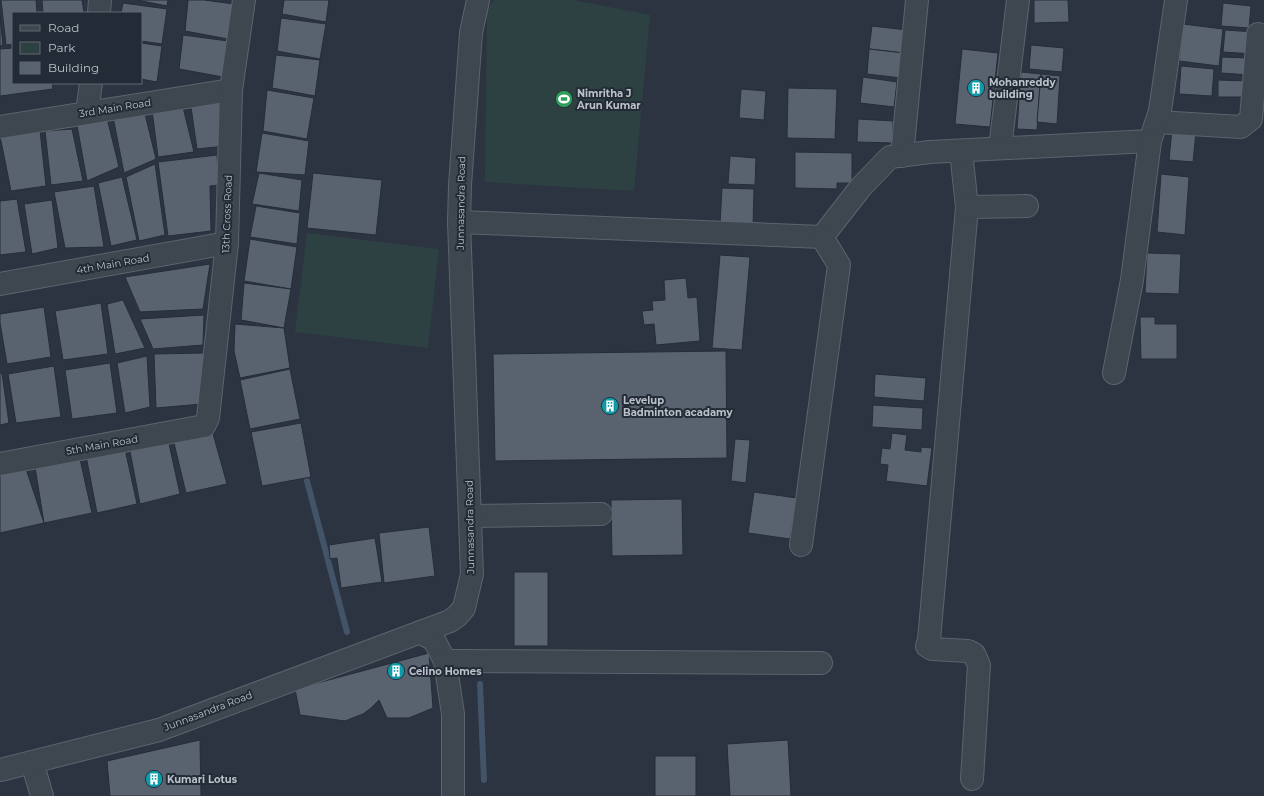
<svg xmlns="http://www.w3.org/2000/svg" width="1264" height="796" font-family="Montserrat,sans-serif">
  <style>
    .green { fill: #2e4142 }
    .lines { fill: none; stroke-linecap: round; stroke-linejoin: round }
    .stream { stroke: #445468; stroke-width: 6 }
    .building { fill: #59626f; stroke: #252d38 }
    .minor-casing { stroke: #5c646e; stroke-width: 24 }
    .minor { stroke: #3e4650; stroke-width: 22 }
    .labels { text-anchor: middle; dominant-baseline: central; stroke-width: 4; stroke-linejoin: round; paint-order: stroke }
    .poi-label { font-size: 10px; font-weight: bold; fill: #bbc1ca; stroke: #232b36; text-anchor: start }
    .street-label { font-size: 10px; fill: #bbc1ca; stroke: #232b36 }
  </style>
  <rect width="100%" height="100%" fill="#2b3440"/>
  <g class="green">
    <path d="M494,0h79l77,15 -16,176 -149,-9 2,-173z"/>
    <path d="M307,233l132,16 -11,99 -133,-16z"/>
  </g>
  <g class="lines">
    <g class="stream">
      <path d="M307,481l40,151"/>
      <path d="M480,684l4,96"/>
    </g>
  </g>
  <g class="building">
    <path d="M1,0h35l1,13h-24v31l-7,1z"/>
    <path d="M42,0h40l2,13h-41z"/>
    <path d="M137,0h31l-1,6z"/>
    <path d="M188,0h16l30,4 -6,35 -43,-8z"/>
    <path d="M284,0h45l-3,22 -44,-8z"/>
    <path d="M1034,0h34l1,22 -35,1z"/>
    <path d="M123,3l44,6 -5,35 -21,-3v-28h-20z"/>
    <path d="M1223,3l28,3 -2,22 -28,-2z"/>
    <path d="M0,16l3,29 -3,1z"/>
    <path d="M281,18l45,6 -6,35 -43,-8z"/>
    <path d="M1183,24l40,5 -4,37 -40,-5z"/>
    <path d="M872,26l35,4 -3,23 -35,-4z"/>
    <path d="M1225,30l30,2 -2,22 -30,-2z"/>
    <path d="M183,35l45,6 -5,36 -44,-8z"/>
    <path d="M141,43l21,3 -5,36 -16,-3z"/>
    <path d="M1031,45l33,3 -2,24 -33,-3z"/>
    <path d="M13,48v35h39l1,6 -53,7v-47z"/>
    <path d="M869,49l35,4 -3,25 -34,-4z"/>
    <path d="M962,49l36,4 -8,74 -35,-3z"/>
    <path d="M276,55l44,5 -5,36 -43,-8z"/>
    <path d="M1222,57l27,1v17l-28,-2z"/>
    <path d="M1181,66l33,3 -2,27 -33,-2z"/>
    <path d="M1021,72l20,2 -4,56 -20,-1z"/>
    <path d="M1041,74l19,2 -3,48 -20,-2z"/>
    <path d="M863,77l34,5 -3,25 -34,-4z"/>
    <path d="M1218,80l30,1 -1,16h-29z"/>
    <path d="M788,88l49,1 -2,50 -48,-1z"/>
    <path d="M741,89l25,2 -2,29 -25,-2z"/>
    <path d="M267,90l47,8 -7,41 -44,-8z"/>
    <path d="M228,94l-2,52 -29,3 -7,-49z"/>
    <path d="M182,103l12,49 -36,5 -6,-47z"/>
    <path d="M144,110l12,49 -32,14 -11,-56z"/>
    <path d="M107,118l12,49 -32,14 -10,-56z"/>
    <path d="M858,119l35,2v22l-36,-1z"/>
    <path d="M72,129l11,52 -32,4 -6,-54z"/>
    <path d="M1172,129l24,3 -3,30 -24,-2z"/>
    <path d="M40,130l6,56 -35,5 -11,-55z"/>
    <path d="M262,133l47,8 -4,34 -49,-3z"/>
    <path d="M795,152l57,1v30h-15v6l-42,-1z"/>
    <path d="M217,155l2,30 -9,1 1,45 -43,5 -10,-74z"/>
    <path d="M730,156l26,2 -1,27 -27,-1z"/>
    <path d="M155,164l10,71 -26,6 -13,-64z"/>
    <path d="M259,173l43,7 -3,31 -47,-7z"/>
    <path d="M313,173l69,7 -6,55 -69,-7z"/>
    <path d="M1161,174l28,3 -4,58 -28,-3z"/>
    <path d="M122,177l15,63 -26,6 -13,-63z"/>
    <path d="M94,186l10,61 -39,1 -11,-56z"/>
    <path d="M722,188l32,1 -1,37 -33,-2z"/>
    <path d="M17,199l9,53 -26,3v-54z"/>
    <path d="M52,200l6,48 -26,6 -8,-50z"/>
    <path d="M256,206l44,7 -3,31 -47,-7z"/>
    <path d="M250,239l47,8 -6,42 -47,-8z"/>
    <path d="M1147,253l34,1 -2,40 -34,-1z"/>
    <path d="M720,255l30,2 -8,93 -30,-2z"/>
    <path d="M210,264l-7,45 -63,3 -15,-35z"/>
    <path d="M686,278l2,20 9,-1 3,44 -44,4 -2,-21 -10,1 -2,-14 11,-1 -1,-9 13,-1 -1,-20z"/>
    <path d="M244,283l47,6 -7,39 -43,-8z"/>
    <path d="M123,300l22,48 -30,6 -8,-50z"/>
    <path d="M101,303l7,51 -45,6 -8,-49z"/>
    <path d="M44,307l7,50 -44,7 -7,-41v-9z"/>
    <path d="M204,315l-1,30 -50,4 -13,-30z"/>
    <path d="M1140,317h15v7h22v35h-36z"/>
    <path d="M235,324l49,4 6,40 -50,10 -6,-27z"/>
    <path d="M726,351l1,107 -232,3 -2,-107z"/>
    <path d="M204,353l-2,51 -46,4 -2,-54z"/>
    <path d="M147,356l3,51 -25,6 -8,-50z"/>
    <path d="M110,363l7,50 -45,6 -7,-49z"/>
    <path d="M54,366l7,51 -45,6 -8,-49z"/>
    <path d="M290,369l10,50 -50,10 -10,-49z"/>
    <path d="M0,373h2l7,50 -9,2z"/>
    <path d="M875,374l51,4 -2,23 -50,-4z"/>
    <path d="M873,405l50,3 -1,22 -50,-3z"/>
    <path d="M301,423l10,54 -49,9 -11,-54z"/>
    <path d="M212,430l15,54 -41,9 -13,-54z"/>
    <path d="M892,433l15,2 -2,15 16,2v-5l11,1 -5,38 -41,-5 2,-16 -8,-1 2,-16 8,1z"/>
    <path d="M168,439l12,55 -40,10 -11,-58z"/>
    <path d="M735,439l15,1 -4,43 -15,-2z"/>
    <path d="M125,449l12,55 -40,9 -11,-57z"/>
    <path d="M80,459l12,54 -48,10 -9,-56z"/>
    <path d="M26,469l18,54 -44,10v-59z"/>
    <path d="M754,492l43,6 -7,41 -42,-6z"/>
    <path d="M682,499l1,56 -71,1 -1,-56z"/>
    <path d="M429,527l6,49 -51,7 -5,-50z"/>
    <path d="M375,538l7,44 -41,6 -4,-30 -7,1 -1,-14z"/>
    <rect x="514" y="572" width="34" height="74"/>
    <path d="M429,653l4,55 -24,10h-22l-8,-18 -8,8 -8,6 -18,7 -45,-6 -5,-26z"/>
    <path d="M200,740l1,56h-91l-3,-35z"/>
    <path d="M788,740l3,56h-61l-3,-52z"/>
    <rect x="655" y="756" width="41" height="40"/>
  </g>
  <g class="lines">
    <defs>
      <g id="minor">
        <path d="M99,13l1,-13"/>
        <path d="M87,113l4,-30"/>
        <path d="M1157,122l84,5 10,-8 7,-85"/>
        <path d="M0,127l231,-37"/>
        <path d="M1000,148l18,-148"/>
        <path d="M961,151l6,56 -38,433 -2,6 5,3 36,2 6,3 5,11 -7,114"/>
        <path d="M902,156l15,-156"/>
        <path d="M967,207l60,-1"/>
        <path d="M459,222l363,15"/>
        <path d="M822,237l39,-50 29,-30 40,-5 220,-11 10,-30 16,-111"/>
        <path d="M0,284l227,-41"/>
        <path d="M1114,373l18,-93 18,-139"/>
        <path d="M0,464l204,-38 4,-8 19,-175 4,-153 13,-90"/>
        <path d="M470,516l131,-2"/>
        <path d="M801,545l38,-280 -17,-28"/>
        <path d="M420,632l14,8 11,21 8,53v82"/>
        <path d="M445,661l376,2"/>
        <path d="M32,762l10,34"/>
        <path d="M0,770l159,-40 291,-109 7,-5 7,-8 8,-34 -13,-352 1,-37 11,-152 7,-33"/>
      </g>
    </defs>
    <use href="#minor" class="minor-casing"/>
    <use href="#minor" class="minor"/>
  </g>
  <defs>
    <symbol id="building-disc" viewBox="-11 -11 22 22"><circle r="9.5" fill="#0f9aa8" stroke="#232b36"/><path d="M-4-6H4V6H1V3H-1V6H-4ZM-2.5-4.3h1.7v1.8h-1.7ZM.8-4.3h1.7v1.8H.8ZM-2.5-1h1.7V.8h-1.7ZM.8-1h1.7V.8H.8Z" fill="#fff"/></symbol>
    <symbol id="stadium-disc" viewBox="-11 -11 22 22"><circle r="9.5" fill="#2e9e5b" stroke="#232b36"/><path d="M0-5a6.5 5 0 1 0 0 10a6.5 5 0 1 0 0-10ZM-3.5-1.8h7v3.6h-7Z" fill="#fff"/></symbol>
  </defs>
  <g fill-rule="evenodd">
    <use href="#building-disc" x="966" y="78" width="20" height="20"/>
    <use href="#stadium-disc" x="554" y="89" width="20" height="20"/>
    <use href="#building-disc" x="600" y="396" width="20" height="20"/>
    <use href="#building-disc" x="386" y="661" width="20" height="20"/>
    <use href="#building-disc" x="144" y="769" width="20" height="20"/>
  </g>
  <g class="labels">
    <g class="poi-label">
      <text x="989" y="82">Mohanreddy<tspan x="989" dy="12">building</tspan></text>
      <text x="577" y="93">Nimritha J<tspan x="577" dy="12">Arun Kumar</tspan></text>
      <text x="623" y="400">Levelup<tspan x="623" dy="12">Badminton acadamy</tspan></text>
      <text x="409" y="671">Celino Homes</text>
      <text x="167" y="779">Kumari Lotus</text>
    </g>
    <g class="street-label">
      <text transform="translate(115 108) rotate(-9)">3rd Main Road</text>
      <text transform="translate(461 203) rotate(-89)">Junnasandra Road</text>
      <text transform="translate(227 214) rotate(-88)">13th Cross Road</text>
      <text transform="translate(113 264) rotate(-10)">4th Main Road</text>
      <text transform="translate(102 445) rotate(-10)">5th Main Road</text>
      <text transform="translate(470 527) rotate(-91)">Junnasandra Road</text>
      <text transform="translate(208 711) rotate(-21)">Junnasandra Road</text>
    </g>
  </g>
  <rect x="12" y="12" width="130" height="72" fill="#232b36" stroke="#606771"/>
  <rect x="20" y="25" width="20" height="6" fill="#3e4650" stroke="#606771"/>
  <text x="48" y="32" font-size="12" fill="#bbc1ca">Road</text>
  <rect x="20" y="42" width="20" height="12" fill="#2e4142" stroke="#606771"/>
  <text x="48" y="52" font-size="12" fill="#bbc1ca">Park</text>
  <rect x="20" y="62" width="20" height="12" fill="#59626f" stroke="#606771"/>
  <text x="48" y="72" font-size="12" fill="#bbc1ca">Building</text>
</svg>
